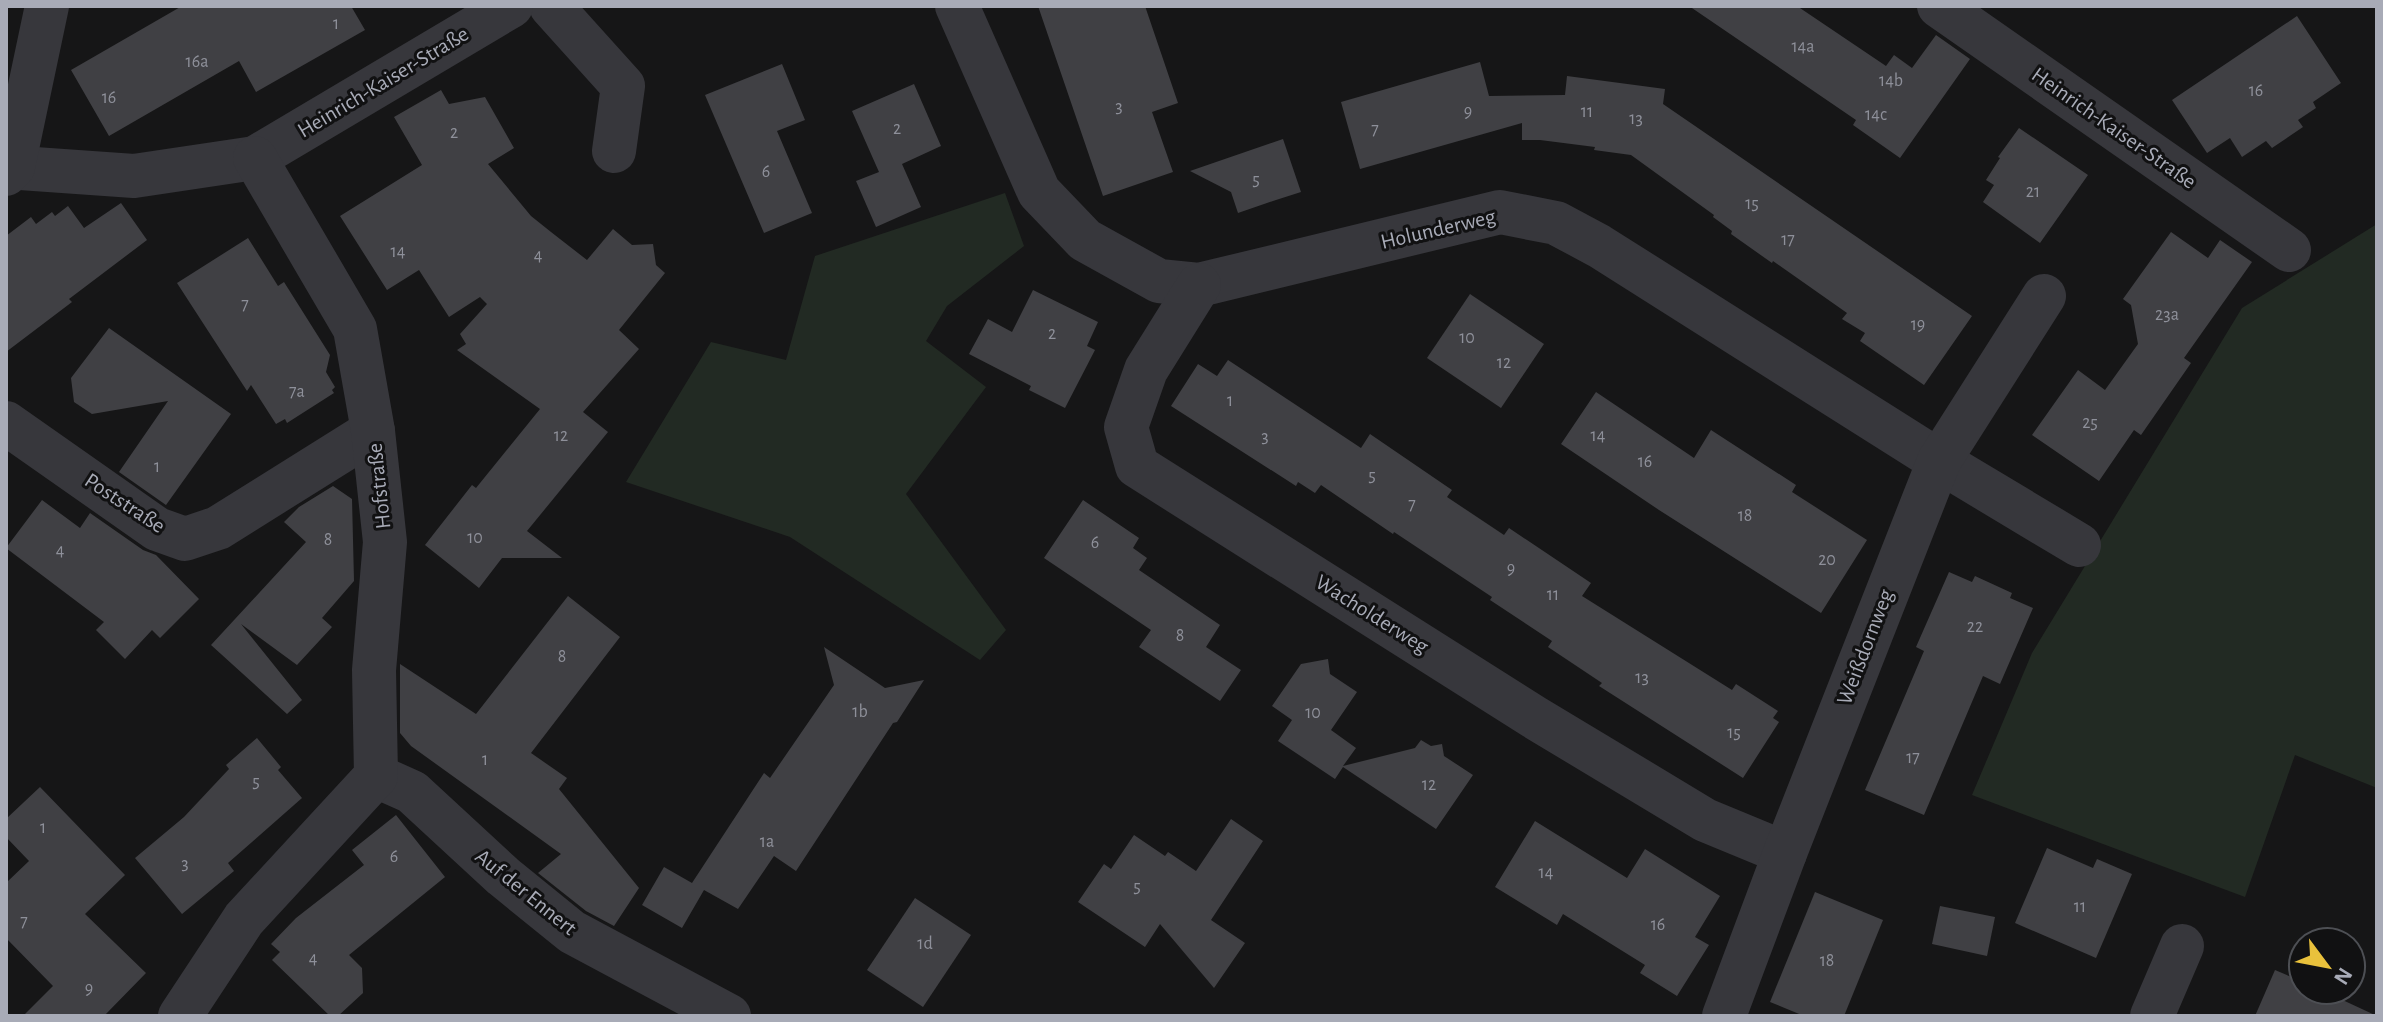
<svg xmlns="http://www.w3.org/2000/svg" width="2383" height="1022" font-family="'Alegreya Sans',sans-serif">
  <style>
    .green { fill: #222a23 }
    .building { fill: #404044 }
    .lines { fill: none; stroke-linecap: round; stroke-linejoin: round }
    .street { stroke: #37373c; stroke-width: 44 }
    .labels { text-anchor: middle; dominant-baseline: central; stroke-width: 6; stroke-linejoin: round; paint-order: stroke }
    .number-label { font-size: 18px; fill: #8e909a }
    .street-label { font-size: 22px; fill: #a8abb7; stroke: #111112 }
  </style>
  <rect width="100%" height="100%" fill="#161617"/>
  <g class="green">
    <path d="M1005,193l19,53 -77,60 -21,35 60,46 -80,107 100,136 -26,30 -190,-123 -164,-55 85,-140 75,18 29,-104z"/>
    <path d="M2377,224v564l-82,-33 -50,142 -273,-102 60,-142 210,-345z"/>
  </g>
  <g class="building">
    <path d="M182,6h169l14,24 -109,62 -17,-31 -130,75 -38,-66z"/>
    <path d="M1038,6h107l33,97 -26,9 21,60 -70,24z"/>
    <path d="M1689,6h108l89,60 8,-11 18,13 24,-33 34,24 -70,99 -47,-33 3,-5z"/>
    <path d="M2297,16l44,67 -28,19 3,6 -18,12 5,7 -31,21 -6,-7 -24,16 -12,-19 -23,15 -35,-53z"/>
    <path d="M1480,62l9,34 76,-1 2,-19 98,13 -2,15 309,212 -48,69 -64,-44 5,-8 -23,-14 5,-6 -74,-52 -1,2 -41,-29 1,-3 -19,-14 1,-2 -83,-60 -37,-5 1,-3 -55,-7h-18v-17l-162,46 -19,-67z"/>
    <path d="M782,64l23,56 -28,11 35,82 -48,20 -59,-138z"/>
    <path d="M914,84l27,62 -39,18 19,43 -45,20 -20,-46 23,-9 -27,-61z"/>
    <path d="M441,90l8,14 36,-7 29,51 -26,16 43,52 20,16 36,28 26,-31 19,16 21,-1 3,21 9,8 -46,57 20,19 -56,63 25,20 -81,99 35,27h-60l-23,30 -54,-43 47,-60 4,3 64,-79 -83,-59 9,-6 -6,-10 27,-30 -7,-7 -31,20 -30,-47 -32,20 -47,-74 82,-51 -28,-48z"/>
    <path d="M2019,128l69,47 -48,68 -57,-41 11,-17 -8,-5 14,-22 -2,-1z"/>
    <path d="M1283,139l18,53 -25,8 -38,13 -7,-21 -41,-21z"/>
    <path d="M121,203l26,37 -78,59 3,3 -66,50v-116l25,-19 5,7 16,-12 3,4 13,-10 16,22z"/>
    <path d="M2171,232l37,26 12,-18 32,22 -68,96 7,5 -50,72 -7,-5 -35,51 -67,-46 46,-65 27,20 33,-46 -7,-39 -8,-6z"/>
    <path d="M248,238l30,48 6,-4 46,73 -4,17 9,15 -3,3 2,3 -47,30 -2,-4 -9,5 -25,-39 -4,6 -70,-108z"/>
    <path d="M1033,290l65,32 -11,24 8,4 -30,58 -36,-18 2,-4 -62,-32 19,-35 24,13z"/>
    <path d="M1470,294l74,50 -43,64 -74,-50z"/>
    <path d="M109,328l122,86 -65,91 -47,-33 49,-71 -76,13 -18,-12 -3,-24z"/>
    <path d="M1228,360l133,88 9,-14 82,56 -5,7 57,38 5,-7 82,55 -9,13 150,94 4,-6 42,27 -5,7 6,4 -36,56 -144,-92 3,-3 -54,-36 4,-6 -62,-41 2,-3 -98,-65 -1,2 -72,-49 -6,8 -17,-11 -2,4 -125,-80 27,-42 19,12z"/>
    <path d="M1596,392l98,66 17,-28 85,55 -4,7 75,48 -46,73 -162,-103 -98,-66z"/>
    <path d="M333,486l19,13 2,82 -32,37 10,9 -35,38 -56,-41 61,76 -15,14 -76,-69 95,-103 -22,-20 15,-15z"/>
    <path d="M42,500l38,28 10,-15 53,37 13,5 43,44 -39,39 -8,-8 -27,29 -29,-29 8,-8 -98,-74z"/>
    <path d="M1083,500l56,38 -6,10 14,10 -8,12 81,55 -14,22 35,23 -21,31 -81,-54 12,-17 -107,-72z"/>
    <path d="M1949,572l23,10 3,-6 37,17 -2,5 23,10 -33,76 -17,-8 -59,139 -59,-25 59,-139 -8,-4z"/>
    <path d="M568,596l52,41 -89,116 36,25 -8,11 80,99 -25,38 -28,-15 -48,-38 23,-19 -150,-108 -11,-13v-69l76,50z"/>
    <path d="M824,647l61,41 39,-8 -27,42 -4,1 -97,148 -22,-15 -36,53 -34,-19 -22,38 -40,-23 22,-38 28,16 72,-110 6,5 64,-93z"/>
    <path d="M1328,659l2,15 27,18 -26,38 25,18 -13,18 72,-18 6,-8 10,6 11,-2 2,12 29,19 -37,54 -93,-62 -8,12 -57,-38 14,-21 -20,-14 29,-42z"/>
    <path d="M257,738l24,29 -3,3 24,28 -74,65 6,8 -52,43 -47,-56 49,-41 45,-48 -3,-4z"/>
    <path d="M40,787l85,88 -40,39 61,59 -42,43h-81l30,-30 -47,-48v-55l23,-22 -23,-24v-18z"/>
    <path d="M396,815l49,62 -96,78 13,13 1,25 -25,23h-8l-58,-56 8,-8 -9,-8 25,-26 68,-53 -12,-15z"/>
    <path d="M1231,819l32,22 -52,79 34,23 -31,45 -54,-64 -15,23 -67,-45 26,-38 7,5 23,-34 31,21 3,-4 28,19z"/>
    <path d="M1535,821l92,57 18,-29 75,47 -25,41 14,8 -32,51 -37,-23 5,-8 -82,-51 -6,11 -62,-38z"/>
    <path d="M2047,848l46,20 4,-9 35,15 -36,84 -81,-35z"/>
    <path d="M1815,892l68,28 -39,96h-40l-34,-14z"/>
    <path d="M915,898l56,37 -48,72 -56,-37z"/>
    <path d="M1940,906l55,11 -8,39 -55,-12z"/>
    <path d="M2275,970l28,12v8h18l56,26h-122z"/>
  </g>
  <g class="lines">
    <g class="street">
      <path d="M551,6l72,80 -9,65"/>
      <path d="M957,6l82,186 46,48 74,41 40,4 301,-73 56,11 43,23 340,215 140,84"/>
      <path d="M1939,6l350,244"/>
      <path d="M6,167l128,9 121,-18 256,-152"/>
      <path d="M6,174l7,-7 34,-161"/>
      <path d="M1199,285l-53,85 -20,57 11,39 397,251 171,103 80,33"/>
      <path d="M6,423l151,106 28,10 33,-11 155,-97"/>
      <path d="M376,776l36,16 91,84 69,56 157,84"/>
      <path d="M180,1016l64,-97 132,-143 -2,-106 11,-128 -12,-111 -18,-102 -100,-171"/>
      <path d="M1724,1016l61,-163 154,-392 105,-165"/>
      <path d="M2152,1016l30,-70"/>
    </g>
  </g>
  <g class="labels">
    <g class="number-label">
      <text x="336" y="24">1</text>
      <text x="1803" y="47">14a</text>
      <text x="197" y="62">16a</text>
      <text x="1891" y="81">14b</text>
      <text x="2256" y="91">16</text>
      <text x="109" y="98">16</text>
      <text x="1119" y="107">3</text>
      <text x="1468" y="112">9</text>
      <text x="1587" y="112">11</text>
      <text x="1876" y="115">14c</text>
      <text x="1636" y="119">13</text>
      <text x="897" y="129">2</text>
      <text x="1375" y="130">7</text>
      <text x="454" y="133">2</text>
      <text x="766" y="172">6</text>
      <text x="1256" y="180">5</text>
      <text x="2033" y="192">21</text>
      <text x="1752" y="204">15</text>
      <text x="1788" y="240">17</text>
      <text x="398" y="252">14</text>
      <text x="538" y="256">4</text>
      <text x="245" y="305">7</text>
      <text x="2167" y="315">23a</text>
      <text x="1918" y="325">19</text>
      <text x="1052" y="334">2</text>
      <text x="1467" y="338">10</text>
      <text x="1504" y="363">12</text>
      <text x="297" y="392">7a</text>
      <text x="1230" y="401">1</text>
      <text x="2090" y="423">25</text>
      <text x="561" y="436">12</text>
      <text x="1598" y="436">14</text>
      <text x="1265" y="437">3</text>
      <text x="1645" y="462">16</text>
      <text x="157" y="467">1</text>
      <text x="1372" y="476">5</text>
      <text x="1412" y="505">7</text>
      <text x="1745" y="516">18</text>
      <text x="475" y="538">10</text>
      <text x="328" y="540">8</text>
      <text x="1095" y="543">6</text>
      <text x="60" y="551">4</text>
      <text x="1827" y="560">20</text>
      <text x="1511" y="569">9</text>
      <text x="1553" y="595">11</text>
      <text x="1975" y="627">22</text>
      <text x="1180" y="636">8</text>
      <text x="562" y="657">8</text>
      <text x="1642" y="678">13</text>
      <text x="860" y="712">1b</text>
      <text x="1313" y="713">10</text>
      <text x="1734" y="733">15</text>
      <text x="1913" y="758">17</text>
      <text x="485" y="760">1</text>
      <text x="256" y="782">5</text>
      <text x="1429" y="785">12</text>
      <text x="43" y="828">1</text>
      <text x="767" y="842">1a</text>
      <text x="394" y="857">6</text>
      <text x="185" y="864">3</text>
      <text x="1546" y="873">14</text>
      <text x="1137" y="887">5</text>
      <text x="2080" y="907">11</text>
      <text x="24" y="922">7</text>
      <text x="1658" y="925">16</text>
      <text x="925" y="944">1d</text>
      <text x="313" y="959">4</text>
      <text x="1827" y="961">18</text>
      <text x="89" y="989">9</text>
    </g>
    <g class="street-label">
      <text transform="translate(383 82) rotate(-31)">Heinrich-Kaiser-Straße</text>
      <text transform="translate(2114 128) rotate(35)">Heinrich-Kaiser-Straße</text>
      <text transform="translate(1438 229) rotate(-13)">Holunderweg</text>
      <text transform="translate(379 486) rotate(-96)">Hofstraße</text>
      <text transform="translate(125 503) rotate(33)">Poststraße</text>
      <text transform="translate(1372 614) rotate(32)">Wacholderweg</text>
      <text transform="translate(1865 647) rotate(-69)">Weißdornweg</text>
      <text transform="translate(526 892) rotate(39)">Auf der Ennert</text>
    </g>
  </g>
  <rect width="2383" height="1022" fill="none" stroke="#a8abb7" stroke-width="16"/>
  <g transform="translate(2327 966) rotate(122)"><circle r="38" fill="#111112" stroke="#4d4f54" stroke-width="2"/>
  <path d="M0-6L14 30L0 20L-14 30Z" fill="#e9c13c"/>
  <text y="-12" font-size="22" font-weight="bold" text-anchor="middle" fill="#a8abb7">N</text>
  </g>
</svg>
